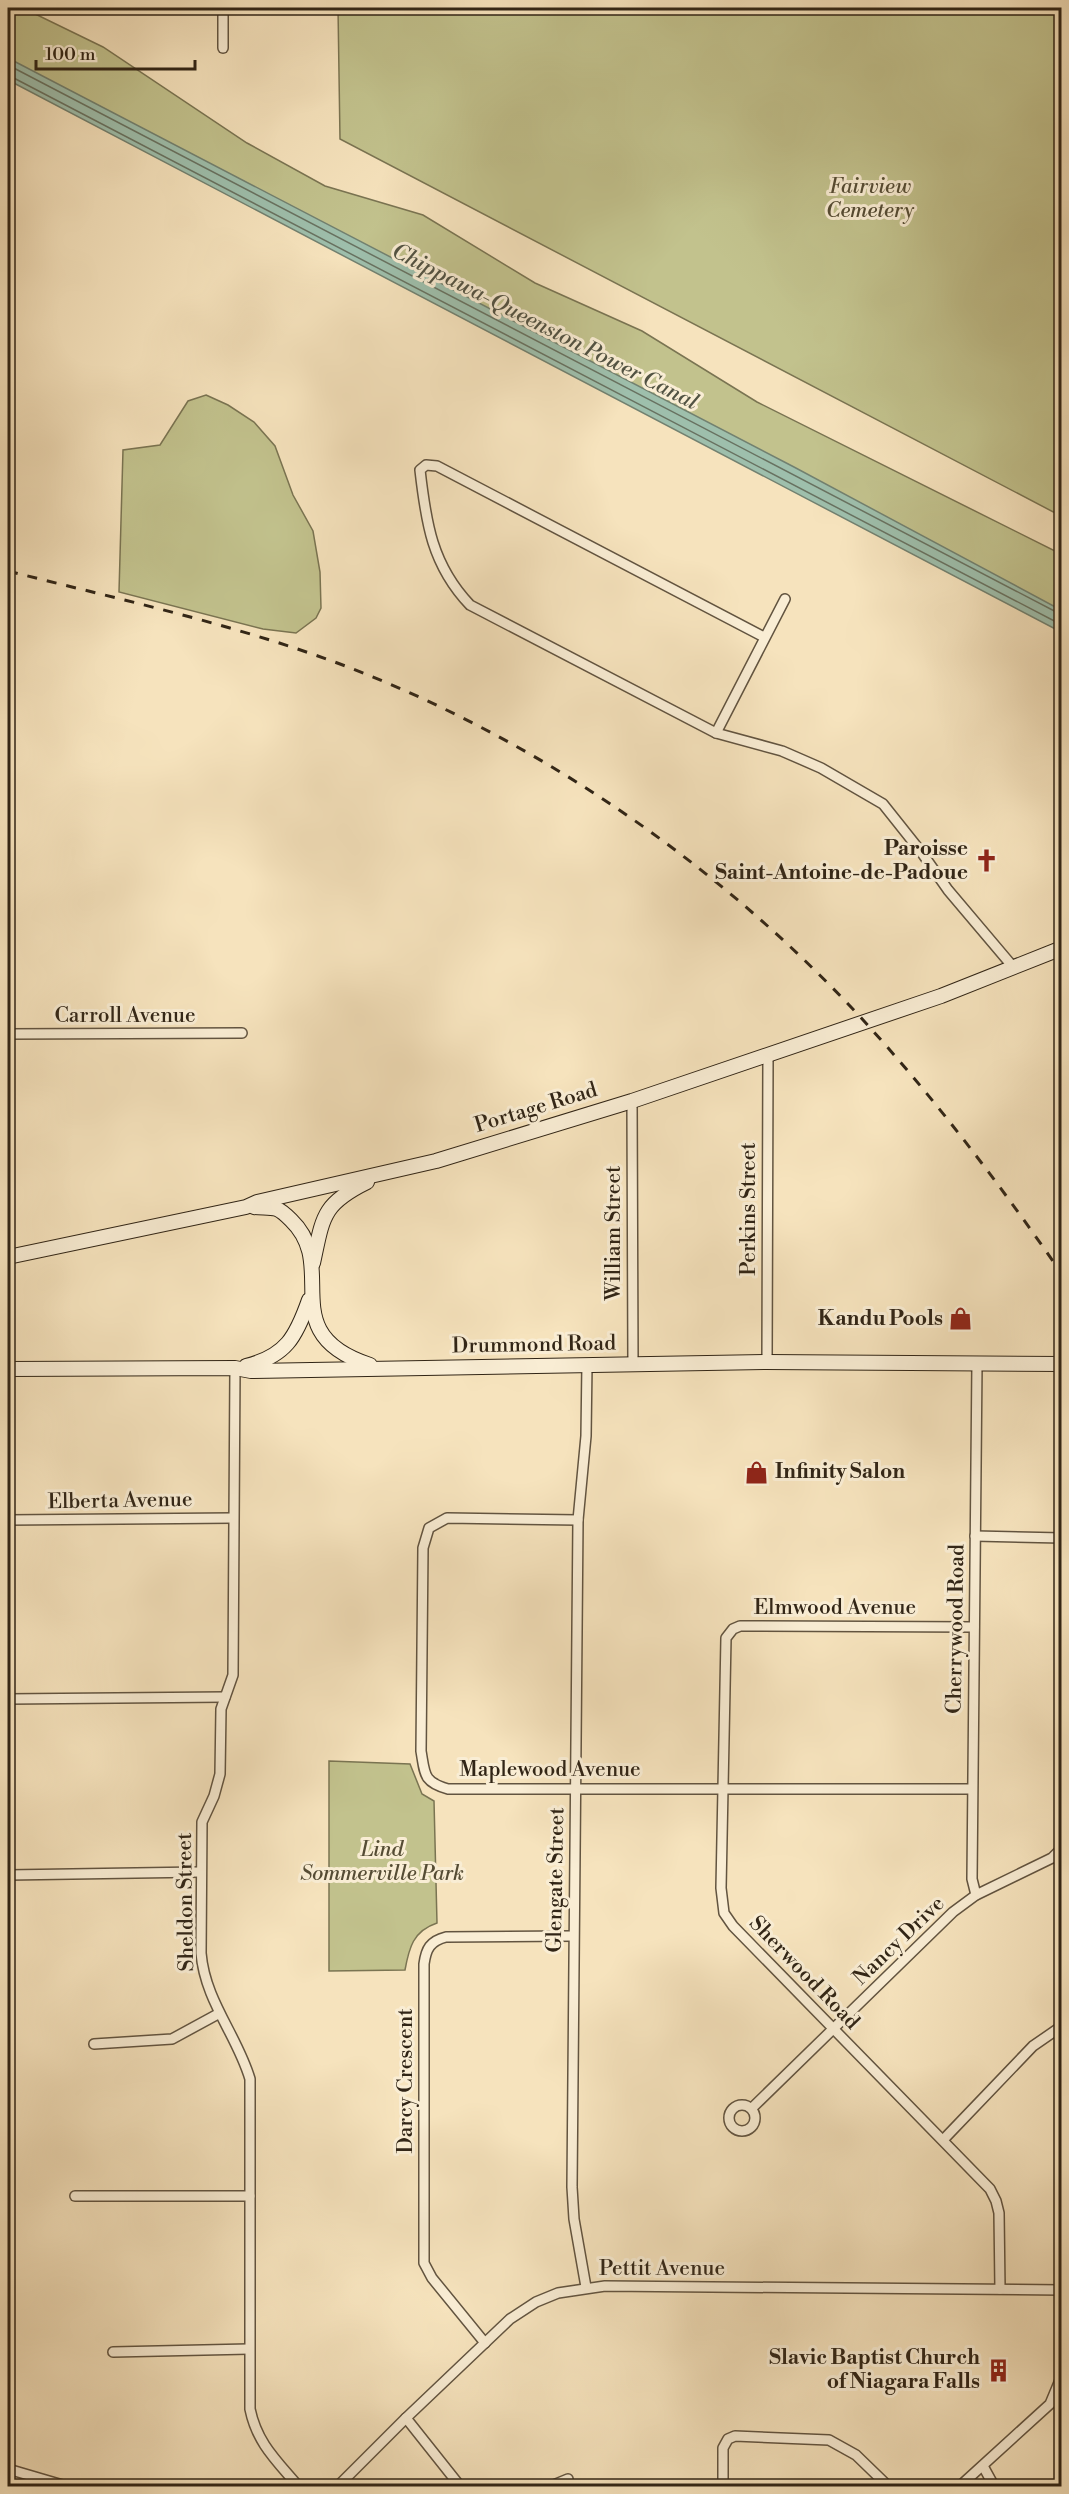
<svg xmlns="http://www.w3.org/2000/svg" width="1069" height="2494" font-family="'Libre Bodoni',serif">
  <style>
    .green { fill: #c2c28d; stroke: #7a7452; stroke-width: 1.5 }
    .water { fill: #9ebfac; stroke: #728170; stroke-width: 1.5 }
    .lines { fill: none; stroke-linecap: round; stroke-linejoin: round }
    .shore { stroke: #687261; stroke-width: 1.5 }
    .street-casing { stroke: #625440; stroke-width: 12 }
    .secondary-casing { stroke: #312516; stroke-width: 16 }
    .street { stroke: #f9edd4; stroke-width: 9 }
    .secondary { stroke: #f9edd4; stroke-width: 14 }
    .rail { stroke: #312516; stroke-width: 3; stroke-dasharray: 10 10; stroke-linecap: butt }
    .labels { text-anchor: middle; dominant-baseline: central; stroke-width: 6; stroke-linejoin: round; paint-order: stroke }
    .park-label { font-size: 21px; font-style: italic; fill: #554c34; stroke: #f9edd4 }
    .poi-label { font-size: 21px; font-weight: bold; fill: #312516; stroke: #f9edd4; text-anchor: end }
    .street-label { font-size: 21px; fill: #312516; stroke: #f9edd4 }
    .water-label { font-size: 22px; font-style: italic; fill: #525343; stroke: #f9edd4 }
  </style>
  <rect width="100%" height="100%" fill="#f6e3bd"/>
  <filter id="stains"><feTurbulence type="fractalNoise" baseFrequency=".00333" numOctaves="4"/><feColorMatrix values="0 0 0 0 .2 0 0 0 0 .09 0 0 0 0 .02 0 0 0 .5 -.17"/></filter>
  <radialGradient id="worn" r=".72"><stop offset=".6" stop-color="#630" stop-opacity="0"/><stop offset="1" stop-color="#630" stop-opacity=".3"/></radialGradient>
  <g class="green">
    <path d="M8,8h15l80,39 144,96 78,43 98,29 112,68 107,48 115,71 304,152v60l-1053,-554z"/>
    <path d="M338,8h723v508l-721,-377z"/>
    <path d="M206,395l22,10 26,17 21,24 18,49 20,36 7,41 1,36 -5,10 -20,15 -33,-4 -144,-37 4,-142 37,-5 28,-44z"/>
    <path d="M329,1761l81,3 12,30 12,7 3,122c-24,8 -28,25 -32,47l-76,1z"/>
  </g>
  <path class="water" d="M8,58l786,409 267,143v22l-1053,-552z"/>
  <g class="lines">
    <g class="shore">
      <path d="M8,65l1054,550"/>
      <path d="M8,75l1054,550"/>
    </g>
    <defs>
      <g id="street">
        <path d="M223,8v40"/>
        <path d="M764,637l-327,-171 -11,-1 -6,5c6,53 12,95 50,135l246,128 66,18 39,17 62,36 39,49 26,37 66,78"/>
        <path d="M716,733l69,-134"/>
        <path d="M8,1034l234,-1"/>
        <path d="M632,1101l1,264"/>
        <path d="M767,1362l1,-306"/>
        <path d="M235,1368l-2,307 -12,34 -1,65 -6,22 -12,26 -1,131c4,48 36,82 49,126v330c7,34 26,51 48,77"/>
        <path d="M8,1520l225,-2"/>
        <path d="M578,1520l-131,-2 -18,10 -6,20 -2,203c4,23 2,31 27,38h524"/>
        <path d="M975,1536l87,2"/>
        <path d="M974,1627l-234,-1 -7,3 -7,9 -5,250 3,25 9,13 257,263 6,12 3,12 1,76"/>
        <path d="M8,1699l217,-2"/>
        <path d="M8,1875l192,-3"/>
        <path d="M976,1895l-4,-16 5,-516"/>
        <path d="M94,2044l78,-5 46,-25"/>
        <circle cx="742" cy="2118" r="13"/>
        <path d="M752,2108l201,-196 23,-17 76,-37 10,-10"/>
        <path d="M943,2140l90,-94 29,-20"/>
        <path d="M75,2196h175"/>
        <path d="M586,2287l-12,-68 -2,-32 6,-667 8,-84 1,-72"/>
        <path d="M485,2343l-53,-65 -8,-15v-299c2,-15 6,-23 22,-27l127,-1"/>
        <path d="M113,2352l136,-3"/>
        <path d="M406,2418l54,68"/>
        <path d="M983,2466l11,20"/>
        <path d="M8,2469l58,17"/>
        <path d="M338,2486l68,-68 104,-99 26,-17 22,-9 47,-7 457,4"/>
        <path d="M551,2486l17,-7"/>
        <path d="M723,2486v-38l5,-9 7,-3 94,4 27,15 32,31"/>
        <path d="M960,2486l90,-82 10,-24 2,-34"/>
      </g>
      <g id="secondary">
        <path d="M254,1207c7,1 17,0 23,2 5,2 11,8 14,11 50,48 -19,113 79,145"/>
        <path d="M8,1257l238,-50 11,-5 179,-41 196,-60 309,-105 121,-48"/>
        <path d="M313,1263c10,-46 9,-59 54,-81"/>
        <path d="M246,1366c40,-10 50,-29 63,-66"/>
        <path d="M8,1369l227,-1 16,3 516,-9 295,2"/>
      </g>
    </defs>
    <use href="#street" class="street-casing"/>
    <use href="#secondary" class="secondary-casing"/>
    <use href="#street" class="street"/>
    <use href="#secondary" class="secondary"/>
    <path class="rail" d="M8,571c114,29 230,54 340,96 196,76 374,200 516,354 72,79 137,165 198,253"/>
  </g>
  <defs>
    <symbol id="church-bare" viewBox="-9 -9 18 18"><path d="M-1.2-6h2.4v3.5h3.3v2.4h-3.3V6h-2.4V-.1h-3.3v-2.4h3.3Z" fill="#8f2418" stroke="#f9edd4" stroke-width="2.5" paint-order="stroke"/></symbol>
    <symbol id="shop-bare" viewBox="-9 -9 18 18"><path d="M-5-2.5h2.3a2.7 3.5 0 0 1 5.4 0H5L5.5 6h-11ZM-1.5-2.5h3a1.5 2.3 0 0 0-3 0Z" fill="#8f2418" stroke="#f9edd4" stroke-width="2.5" paint-order="stroke"/></symbol>
    <symbol id="building-bare" viewBox="-9 -9 18 18"><path d="M-4-6H4V6H1V3H-1V6H-4ZM-2.5-4.3h1.7v1.8h-1.7ZM.8-4.3h1.7v1.8H.8ZM-2.5-1h1.7V.8h-1.7ZM.8-1h1.7V.8H.8Z" fill="#8f2418" stroke="#f9edd4" stroke-width="2.5" paint-order="stroke"/></symbol>
  </defs>
  <g fill-rule="evenodd">
    <use href="#church-bare" x="970" y="844" width="33" height="33"/>
    <use href="#shop-bare" x="944" y="1302" width="33" height="33"/>
    <use href="#shop-bare" x="740" y="1456" width="33" height="33"/>
    <use href="#building-bare" x="982" y="2354" width="33" height="33"/>
  </g>
  <g class="labels">
    <g class="park-label">
      <text x="870" y="187">Fairview<tspan x="870" dy="24">Cemetery</tspan></text>
      <text x="382" y="1850">Lind<tspan x="382" dy="24">Sommerville Park</tspan></text>
    </g>
    <g class="poi-label">
      <text x="968" y="849">Paroisse<tspan x="968" dy="24">Saint-Antoine-de-Padoue</tspan></text>
      <text x="943" y="1319">Kandu Pools</text>
      <text x="775" y="1472" text-anchor="start">Infinity Salon</text>
      <text x="980" y="2358">Slavic Baptist Church<tspan x="980" dy="24">of Niagara Falls</tspan></text>
    </g>
    <g class="street-label">
      <text x="125" y="1016">Carroll Avenue</text>
      <text transform="translate(536 1108) rotate(-17)">Portage Road</text>
      <text transform="translate(749 1209) rotate(-90)">Perkins Street</text>
      <text transform="translate(614 1233) rotate(-90)">William Street</text>
      <text transform="translate(534 1345) rotate(-1)">Drummond Road</text>
      <text transform="translate(120 1501) rotate(-1)">Elberta Avenue</text>
      <text x="835" y="1608">Elmwood Avenue</text>
      <text transform="translate(956 1629) rotate(-89)">Cherrywood Road</text>
      <text x="550" y="1770">Maplewood Avenue</text>
      <text transform="translate(556 1880) rotate(-89)">Glengate Street</text>
      <text transform="translate(186 1902) rotate(-91)">Sheldon Street</text>
      <text transform="translate(899 1941) rotate(-44)">Nancy Drive</text>
      <text transform="translate(804 1973) rotate(46)">Sherwood Road</text>
      <text transform="translate(406 2081) rotate(-90)">Darcy Crescent</text>
      <text x="662" y="2269">Pettit Avenue</text>
    </g>
    <g class="water-label">
      <text transform="translate(545 327) rotate(27)">Chippawa-Queenston Power Canal</text>
    </g>
  </g>
  <rect width="1069" height="2494" fill="none" stroke="#f6e3bd" stroke-width="30"/>
  <rect x="9" y="9" width="1051" height="2476" fill="none" stroke="#312516" stroke-width="3"/>
  <rect x="15" y="15" width="1039" height="2464" fill="none" stroke="#312516" stroke-width="1.5"/>
  <path d="M36 60v9h159v-9" fill="none" stroke="#312516" stroke-width="3"/>
  <text x="45" y="60" font-size="18" fill="#312516" stroke="#f9edd4" stroke-width="4.5" paint-order="stroke">100 m</text>
  <rect width="100%" height="100%" filter="url(#stains)"/>
  <rect width="100%" height="100%" fill="url(#worn)"/>
</svg>
